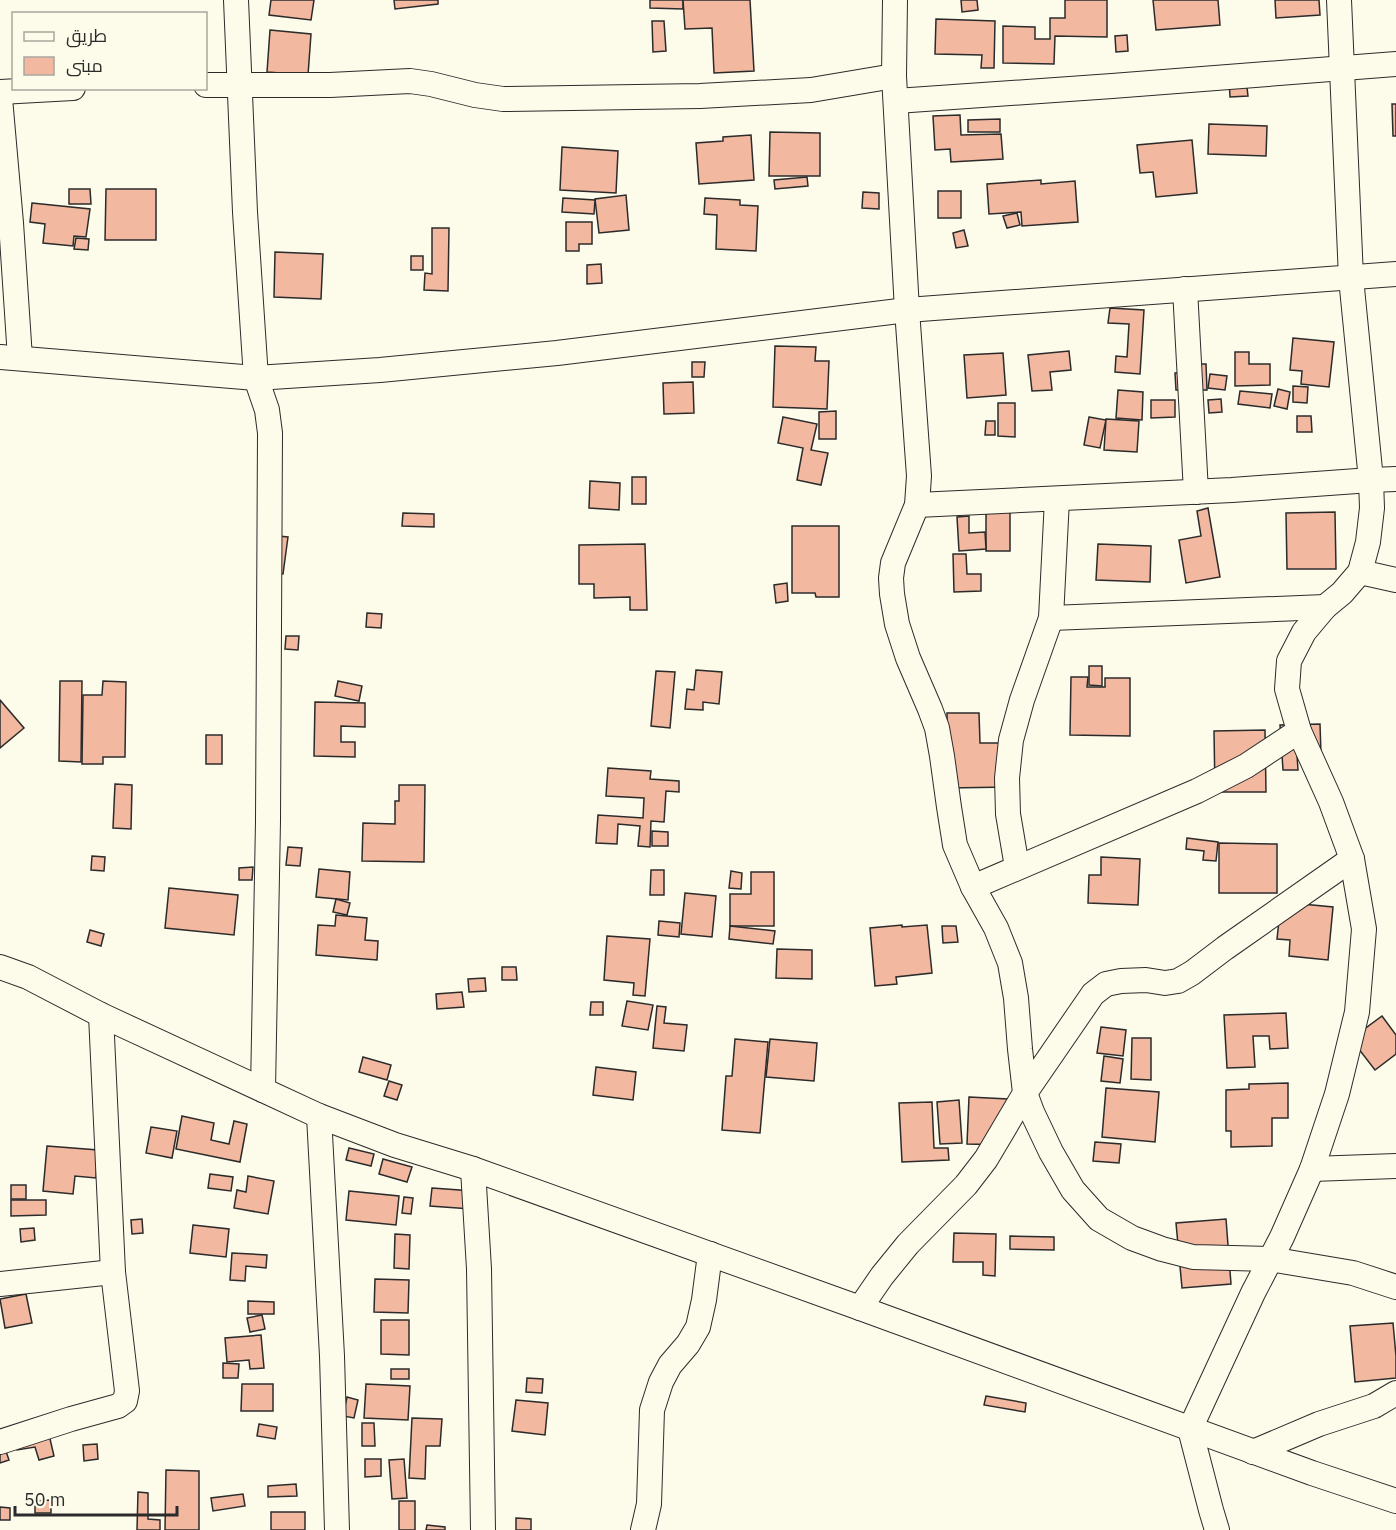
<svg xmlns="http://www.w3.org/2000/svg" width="1396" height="1530" font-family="'IBM Plex Sans',Cairo,sans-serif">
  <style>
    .building { fill: #f2b8a0; stroke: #2b2b2b; stroke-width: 1.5 }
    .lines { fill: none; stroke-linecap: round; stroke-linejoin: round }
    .minor-casing { stroke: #2b2b2b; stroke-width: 26 }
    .minor { stroke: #fdfbea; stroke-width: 24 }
  </style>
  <rect width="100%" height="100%" fill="#fdfbea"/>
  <g class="building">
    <path d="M271,0h43l-3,20 -42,-5z"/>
    <path d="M394,0h44v4l-43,5z"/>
    <path d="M650,0h33v9l-33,-1z"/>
    <path d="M683,0h67l4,71 -40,2 -2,-45 -27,1z"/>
    <path d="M961,0h16l1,10 -16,2z"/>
    <path d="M1065,0h42v37l-52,-1 -1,28 -51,-1v-37l32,1v12h15v-21h15z"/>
    <path d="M1153,0h65l2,25 -64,5z"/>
    <path d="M1275,0h44l1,15 -44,3z"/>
    <path d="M936,19l59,2 -1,47h-13l1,-13 -47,-1z"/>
    <path d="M652,21h12l2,30 -13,1z"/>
    <path d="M270,30l41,4 -3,41 -41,-3z"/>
    <path d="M1127,35l1,16 -12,1 -1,-16z"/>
    <path d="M1246,79l2,17 -18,1 -1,-17z"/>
    <path d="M1392,104h4v32h-3z"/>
    <path d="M960,115l1,20 40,-1 2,25 -52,3 -1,-13 -15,1 -2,-34z"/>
    <path d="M1000,119v13h-32v-12z"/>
    <path d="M1209,124l58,2 -1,30 -58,-2z"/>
    <path d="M770,132l50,1v43h-51z"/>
    <path d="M751,135l3,45 -55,4 -3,-41 27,-2v-4z"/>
    <path d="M1192,140l5,53 -41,4 -3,-25 -13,1 -3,-28z"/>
    <path d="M562,147l56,4 -2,42 -56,-3z"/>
    <path d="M807,177l1,9 -33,3 -1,-9z"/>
    <path d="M1041,180v4l34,-3 3,41 -56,4 -1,-14 -32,2 -2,-30z"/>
    <path d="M69,189h21l1,15h-22z"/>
    <path d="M106,189h50v51h-51z"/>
    <rect x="938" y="191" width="23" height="27"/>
    <path d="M863,192l16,1v16l-17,-1z"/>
    <path d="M626,195l3,35 -30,3 -4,-34z"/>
    <path d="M563,198l32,2 -1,14 -32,-2z"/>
    <path d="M705,198l35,2v5l18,1 -2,45 -40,-2 1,-34 -13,-1z"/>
    <path d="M32,203l58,6 -4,28 -12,-1 -1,10 -30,-3 2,-19 -15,-2z"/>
    <path d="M1017,213l3,12 -13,3 -4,-12z"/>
    <path d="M566,222h26v22h-13v7h-13z"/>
    <path d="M432,228h17l-1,63 -24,-1 1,-17 7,1z"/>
    <path d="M964,230l4,16 -12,2 -3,-15z"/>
    <path d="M76,238l13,1 -1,11 -14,-1z"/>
    <path d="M275,252l48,2 -2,45 -47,-2z"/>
    <rect x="411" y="256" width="12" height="14"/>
    <path d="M601,264l1,19 -15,1v-19z"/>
    <path d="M1110,308l34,2 -4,64 -25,-2 1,-16 11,1 2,-33 -21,-1z"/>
    <path d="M1293,338l41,4 -5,45 -28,-3 1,-13 -12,-1z"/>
    <path d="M775,346l41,1 -1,14h14l-2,48 -54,-2z"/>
    <path d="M1069,351l2,19 -21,2 2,18 -20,1 -4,-36z"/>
    <path d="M1235,352h14v12h21v21l-35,1z"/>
    <path d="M1003,353l3,42 -39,3 -3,-43z"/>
    <path d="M692,362h13l-1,15h-12z"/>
    <path d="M1191,364h15l1,26h-31l-1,-17h16z"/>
    <path d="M1210,374l17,2 -2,14 -17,-2z"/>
    <path d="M693,382l1,31 -30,1 -1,-31z"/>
    <path d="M1293,386l15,1 -1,16 -14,-1z"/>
    <path d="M1278,389l12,3 -3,17 -13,-3z"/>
    <path d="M1118,390l25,2 -1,28 -26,-2z"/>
    <path d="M1240,391l32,3 -2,14 -32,-4z"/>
    <path d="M1221,399l1,13 -13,1 -1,-13z"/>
    <path d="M1151,400h24v17l-24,1z"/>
    <path d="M998,403h17v34l-17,-1z"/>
    <path d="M836,411v28h-17v-27z"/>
    <path d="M1297,416h14l1,16h-15z"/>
    <path d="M783,417l34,7 -6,26 17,3 -7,32 -24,-5 6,-32 -25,-5z"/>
    <path d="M1089,417l17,3 -6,28 -16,-3z"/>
    <path d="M1106,419l33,2 -2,31 -33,-2z"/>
    <path d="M986,421h9v14h-10z"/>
    <rect x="632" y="477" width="14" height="27"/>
    <path d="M590,481l30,2 -1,27 -30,-2z"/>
    <path d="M1208,508l12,69 -34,6 -7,-43 22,-4 -4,-25z"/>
    <path d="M1010,512v39h-24v-38z"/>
    <path d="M1335,512l1,57h-49l-1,-56z"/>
    <path d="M403,513l31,1v13l-32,-1z"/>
    <path d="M969,516v17l16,-1 1,17 -27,2 -2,-34z"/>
    <path d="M792,526h47v71h-23l-1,-4h-23z"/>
    <path d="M278,536l10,1 -5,37 -9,-1z"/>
    <path d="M645,544l2,66h-17v-13l-36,1v-14h-15v-39z"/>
    <path d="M1098,544l53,2 -1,36 -54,-2z"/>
    <path d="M953,554h13l1,20h14v17l-27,1z"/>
    <path d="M787,583l1,18 -12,2 -2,-18z"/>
    <path d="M367,613l15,1 -1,14 -15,-1z"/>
    <path d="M286,636h13l-1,14 -13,-1z"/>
    <path d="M1089,666h13v20l-13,-1z"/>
    <path d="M696,670l26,2 -3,32 -16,-2v8l-18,-1 2,-20 7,1z"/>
    <path d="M656,671l19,1 -5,56 -19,-2z"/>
    <path d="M1071,677h17l-1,10h18v-9h25v58l-60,-1z"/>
    <path d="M60,681h22l-1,81 -22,-1z"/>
    <path d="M103,681l23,1 -1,75h-22v7h-21l1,-69h19z"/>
    <path d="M338,681l24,5 -3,15 -24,-5z"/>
    <path d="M0,700l24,28 -24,20z"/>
    <path d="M315,702l50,1v24l-24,-1v16h14v15l-41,-1z"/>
    <path d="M947,713h32l1,30h30v44l-62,1z"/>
    <path d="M1320,724l1,30 -24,1 1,15h-15l-3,-45z"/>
    <path d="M1265,730l1,62h-51l-1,-61z"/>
    <rect x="206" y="735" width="16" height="29"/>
    <path d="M608,768l43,3 -1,8 29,2v11l-13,-1 -2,31 -13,-1 -1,26 -12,-1 2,-20 -22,-2 -1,20 -21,-1 2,-28 45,3 1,-20 -38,-2z"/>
    <path d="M115,784l17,1 -1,44 -18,-1z"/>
    <path d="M399,785h26l-1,77 -62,-1 1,-38 32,1v-23h4z"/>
    <path d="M652,831l16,1v14h-16z"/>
    <path d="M1187,838l31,4 -2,19 -13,-1 1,-9 -18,-2z"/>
    <path d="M1219,843l58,1v49h-58z"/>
    <path d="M288,847l14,1 -2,18 -14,-1z"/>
    <path d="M92,856l13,1 -1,14 -13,-1z"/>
    <path d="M1101,857l39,2 -2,46 -50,-2 1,-28h12z"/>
    <path d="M253,867l-1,13h-13v-12z"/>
    <path d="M319,869l31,3 -2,28 -32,-3z"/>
    <path d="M651,870h13v25h-14z"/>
    <path d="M731,871l11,2 -1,16 -12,-1z"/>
    <path d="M751,872h23v54h-44v-32h21z"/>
    <path d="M169,888l69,7 -4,40 -69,-7z"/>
    <path d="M685,893l31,3 -4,41 -31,-3z"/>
    <path d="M336,899l14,4 -3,12 -14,-3z"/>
    <path d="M1281,902l52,5 -5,53 -39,-4 1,-16 -13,-1z"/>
    <path d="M336,915l31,3 -2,22 13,1 -1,19 -61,-5 2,-30 17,1z"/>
    <path d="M659,921l21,2 -1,14 -21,-2z"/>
    <path d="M902,925v2l25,-2 5,48 -36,4 1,7 -22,2 -5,-58z"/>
    <path d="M730,926l45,5 -2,13 -44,-5z"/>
    <path d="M942,926h14l2,16 -15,1z"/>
    <path d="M90,930l14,4 -3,12 -14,-4z"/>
    <path d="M607,936l43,3 -5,57 -12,-1 1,-12 -30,-3z"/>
    <path d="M777,949l35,1v29l-36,-1z"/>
    <path d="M502,967h14l1,13h-15z"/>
    <path d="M485,978l1,13 -17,1 -1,-13z"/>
    <path d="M462,992l2,15 -27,2 -1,-15z"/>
    <path d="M627,1001l26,4 -5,25 -26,-4z"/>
    <path d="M591,1002h12v13h-13z"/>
    <path d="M657,1006l9,1 -2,16 23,2 -3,26 -31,-3z"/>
    <path d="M1286,1013l2,35 -18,1 -1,-13h-16l2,31 -28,1 -3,-53z"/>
    <path d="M1382,1016l14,19v19l-21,16 -24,-31z"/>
    <path d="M1101,1027l25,3 -3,26 -26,-3z"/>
    <path d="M1132,1038h19v42l-20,-1z"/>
    <path d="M735,1039l33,3 -8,91 -38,-3 4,-54h6z"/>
    <path d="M770,1039l47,4 -3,38 -48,-4z"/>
    <path d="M1104,1056l19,3 -3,24 -19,-2z"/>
    <path d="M363,1057l28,8 -4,15 -28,-8z"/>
    <path d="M596,1067l40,5 -3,28 -40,-5z"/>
    <path d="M389,1081l13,4 -5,15 -13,-4z"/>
    <path d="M1288,1083v35h-16v28l-41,1v-16h-5v-41l23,-1v-5z"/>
    <path d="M1106,1088l53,4 -4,50 -53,-5z"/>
    <path d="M969,1097l39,2 -2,46 -39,-1z"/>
    <path d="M959,1100l3,43 -22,1 -3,-42z"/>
    <path d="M932,1102l2,46h14l1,12 -47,2 -3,-59z"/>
    <path d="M182,1116l32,7 -3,17 18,4 5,-23 13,3 -7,38 -64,-13z"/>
    <path d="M151,1127l26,4 -5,27 -26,-5z"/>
    <path d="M1095,1142l26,2 -2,19 -26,-2z"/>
    <path d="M47,1146l51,4 -2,28 -21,-2 -2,18 -30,-3z"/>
    <path d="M349,1148l25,6 -3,12 -25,-6z"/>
    <path d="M383,1159l29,8 -5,15 -28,-8z"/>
    <path d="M210,1174l23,3 -2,14 -23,-3z"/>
    <path d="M248,1176l26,5 -6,33 -34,-6 3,-18 9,2z"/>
    <rect x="11" y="1185" width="15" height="14"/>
    <path d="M432,1188l41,3 -2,18 -41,-3z"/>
    <path d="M349,1191l50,5 -3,29 -50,-5z"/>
    <path d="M404,1197l9,1 -2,16 -9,-1z"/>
    <path d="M11,1200h35v15l-35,1z"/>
    <path d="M142,1219l1,14 -11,1 -1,-14z"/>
    <path d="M1226,1219l5,65 -49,4 -6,-65z"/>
    <path d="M193,1225l36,4 -3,28 -36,-4z"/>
    <path d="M34,1228l1,12 -14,2 -1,-13z"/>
    <path d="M954,1233l42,1 -1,42 -12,-1v-13h-30z"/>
    <path d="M395,1234l15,1 -1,34 -15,-1z"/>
    <path d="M1010,1236l44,1v13l-44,-1z"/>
    <path d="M232,1253l35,2 -1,13 -20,-2 -1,15 -15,-1z"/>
    <path d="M375,1279l34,1 -1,33 -34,-1z"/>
    <path d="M26,1294l6,29 -27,5 -5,-29z"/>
    <path d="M248,1301l26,1v12h-26z"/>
    <path d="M262,1315l3,14 -15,3 -3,-14z"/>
    <path d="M381,1320h28v35l-28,-1z"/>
    <path d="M1393,1323l3,33v22l-41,4 -5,-56z"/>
    <path d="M261,1335l3,33 -14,1 -1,-9 -22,2 -2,-24z"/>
    <path d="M223,1363l16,1 -1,14h-15z"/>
    <rect x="391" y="1369" width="18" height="10"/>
    <path d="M527,1378l16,1 -1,14 -16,-1z"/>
    <path d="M242,1384h31v27h-32z"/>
    <path d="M366,1384l44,2 -2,34 -44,-2z"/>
    <path d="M986,1396l40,7 -1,9 -41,-7z"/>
    <path d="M347,1397l11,3 -4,18 -11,-2z"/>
    <path d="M516,1400l32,3 -3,32 -33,-4z"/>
    <path d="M412,1418l30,1 -2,27h-14l-1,33 -16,-1z"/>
    <path d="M362,1423h12l1,23h-13z"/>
    <path d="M259,1424l18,3 -2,12 -18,-3z"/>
    <path d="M47,1426l7,30 -15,4 -4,-13 -18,3 -4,-16z"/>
    <path d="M1,1437l8,23 -9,3v-25z"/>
    <path d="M97,1444l1,15 -14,2 -1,-16z"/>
    <path d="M365,1459h16v17l-16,1z"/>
    <path d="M404,1459l3,39 -15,1 -3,-39z"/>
    <path d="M166,1470l33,1v59h-34z"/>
    <path d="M296,1484l1,12 -29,1v-11z"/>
    <path d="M138,1492l10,1v26l12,1v10h-23z"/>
    <path d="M243,1494l2,12 -32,5 -2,-13z"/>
    <path d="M51,1500v13h-16v-12z"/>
    <rect x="399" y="1501" width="16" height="29"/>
    <path d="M0,1507l10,1v12h-10z"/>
    <rect x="271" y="1512" width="34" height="18"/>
    <path d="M516,1518l15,1v11h-15z"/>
    <path d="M427,1525l18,2v3h-19z"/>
  </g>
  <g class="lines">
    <defs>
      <g id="minor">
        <path d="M236,0l9,212 11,166 11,32 3,23 -2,388 -5,269"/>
        <path d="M206,85h124l80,-4 21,3 44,11 28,4 197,-3 111,-6 83,-14"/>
        <path d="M0,92l73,-4"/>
        <path d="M0,98l11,125 9,135"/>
        <path d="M896,101l216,-15 284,-22"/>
        <path d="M1185,289l11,203"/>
        <path d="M0,357l256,21 124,-8 177,-17 350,-43 489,-36"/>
        <path d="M917,505l315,-15 139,-10 25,-1"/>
        <path d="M1360,572l36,8"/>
        <path d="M1051,618l274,-11"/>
        <path d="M1352,859l-127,89 -33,25 -14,8 -13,2 -19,-3 -25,1 -15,3 -13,10 -68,99 7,19 19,40 22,38 26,29 33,19 30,11 31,8 77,2 83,14 43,14"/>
        <path d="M1017,867l-9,-53 -1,-36 4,-38 11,-40 29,-82 6,-119"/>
        <path d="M973,887l224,-96 49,-25 53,-35"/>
        <path d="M0,967l28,10 73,38 218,101 76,29 78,24 387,139 452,165 84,28"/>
        <path d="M319,1116l13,240 5,174"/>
        <path d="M473,1169l6,100 4,261"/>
        <path d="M1312,1169l84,-3"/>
        <path d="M0,1284l113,-12"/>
        <path d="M860,1308l22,-32 26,-32 58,-59 20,-26 39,-66 -5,-44 -4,-51 -6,-35 -14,-35 -23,-41 -18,-42 -6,-38 -7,-51 -5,-28 -7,-19 -22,-51 -11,-34 -5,-30 -1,-16 2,-15 24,-58 2,-29 -12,-166 -13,-234 1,-76"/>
        <path d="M0,1442l71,-23 47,-13 7,-5 2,-10 -14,-119 -12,-257"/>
        <path d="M1253,1452l66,-28 55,-18 22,-13"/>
        <path d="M643,1530l6,-26 3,-94 9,-28 9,-17 18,-21 10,-17 6,-27 6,-46"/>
        <path d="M1217,1530l-6,-20 -21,-81 63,-136 29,-56 30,-68 25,-75 20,-82 7,-83 -12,-70 -21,-57 -32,-71 -12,-42 2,-28 15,-29 21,-25 17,-14 18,-21 8,-30 4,-34 -1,-28 -20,-202 -12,-278"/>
      </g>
    </defs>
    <use href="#minor" class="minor-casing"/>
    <use href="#minor" class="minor"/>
  </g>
  <rect x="12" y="12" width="195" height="78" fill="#fdfbea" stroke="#a9a89e" stroke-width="1.5"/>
  <rect x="24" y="32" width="30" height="9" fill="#fdfbea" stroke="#a9a89e" stroke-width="1.5"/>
  <text x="66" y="42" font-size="18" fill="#2b2b2b">طريق</text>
  <rect x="24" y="57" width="30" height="18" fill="#f2b8a0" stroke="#a9a89e" stroke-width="1.5"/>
  <text x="66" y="72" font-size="18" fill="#2b2b2b">مبنى</text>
  <path d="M15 1506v9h162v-9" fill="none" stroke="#2b2b2b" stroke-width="3"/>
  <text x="24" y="1506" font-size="18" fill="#2b2b2b" stroke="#fdfbea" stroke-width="4.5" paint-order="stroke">50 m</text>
</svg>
